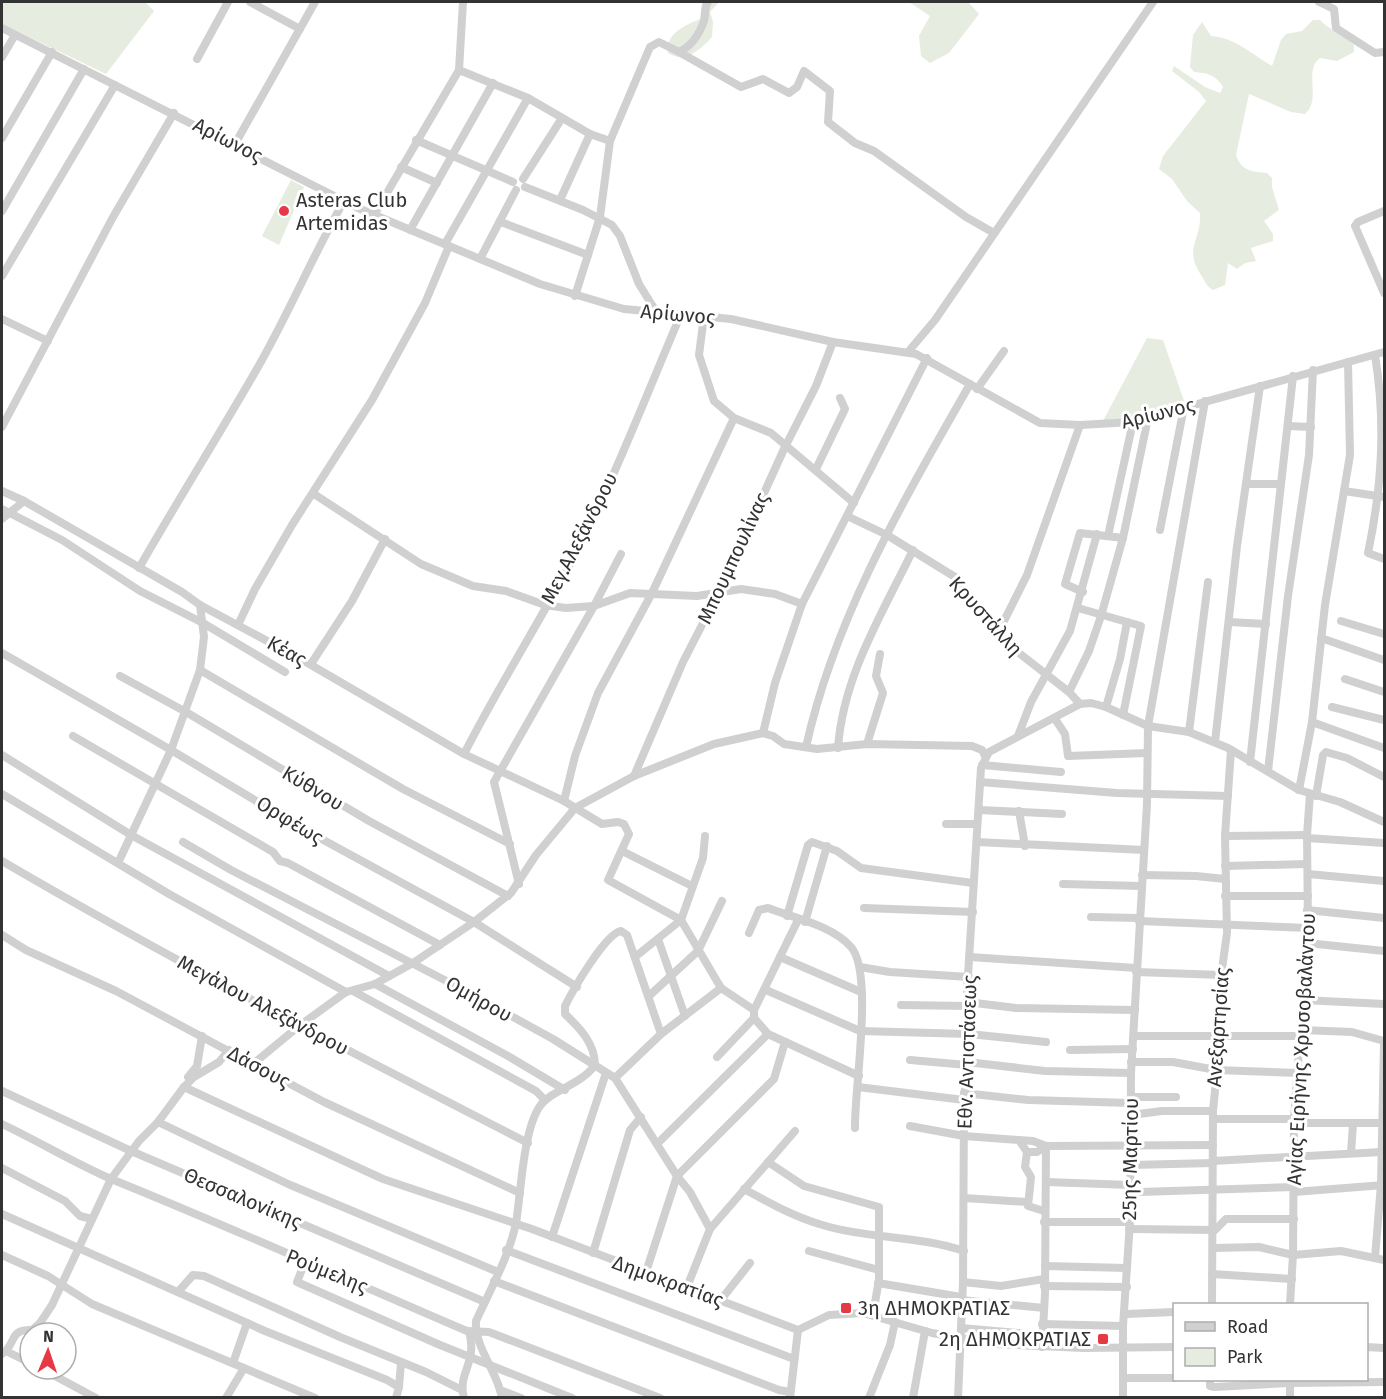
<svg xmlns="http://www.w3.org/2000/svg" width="1386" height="1399" font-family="'Fira Sans',sans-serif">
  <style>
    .green { fill: #e6ecdf }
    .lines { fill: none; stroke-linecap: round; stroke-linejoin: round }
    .minor { stroke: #d0d0d0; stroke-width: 8 }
    .poi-dot { fill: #e63946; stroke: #fff; stroke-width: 2 }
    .labels { text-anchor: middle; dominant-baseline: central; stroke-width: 6; stroke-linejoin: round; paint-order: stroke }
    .street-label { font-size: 20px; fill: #333; stroke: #fff }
    .poi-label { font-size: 20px; fill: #333; stroke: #fff; text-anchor: start }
  </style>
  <rect width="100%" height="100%" fill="#fff"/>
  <g class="green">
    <path d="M2,2h143l9,9 -48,63 -104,-50z"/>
    <path d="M702,2h17l-9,10 3,10 -1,15c-12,13 -27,27 -44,16 -3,-19 17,-28 32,-34z"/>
    <path d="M909,2h59l11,12 -30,39 -19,10 -9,-7 -2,-20 11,-20z"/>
    <path d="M1313,20h7c10,11 24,14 34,25v7l-17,9 -17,-3c-17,12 2,42 -15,56l-14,-2 -42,-18 -13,61c5,16 17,17 31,18l5,5v9l7,23 -15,11 9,13v7l-22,7 5,13 -11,2 -8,6 -9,-6 -3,22 -12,5c-7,-4 -8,-9 -12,-15 -18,-28 1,-35 -1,-62l-13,-12 -15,-22 -13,-10 4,-13 43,-55 -7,-9 -27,-21 2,-5 31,21 15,6 3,-6c-7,-12 -15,-14 -29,-15l-4,-5 3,-32 9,-13 9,14c23,1 42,19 61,30l9,-26 5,-6 16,-3z"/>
    <path d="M291,180l13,7 -25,58 -17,-9z"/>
    <path d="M1147,338l16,2 21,61 -42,15 -39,5z"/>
  </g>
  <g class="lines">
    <g class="minor">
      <path d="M250,2l50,27"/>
      <path d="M1319,2l15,7 2,19 39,25 9,-1"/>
      <path d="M2,28l356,180 182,76 84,25 107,10 102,23 83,12 124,69 40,2 53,-3 251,-70"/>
      <path d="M679,52l62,35 22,-8 26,14 8,-6 7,-16 26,20 -2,31 27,21 19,8 92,66 28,16"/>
      <path d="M2,57l13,-22"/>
      <path d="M197,59l31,-57"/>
      <path d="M459,70l69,28 62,36 20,7"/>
      <path d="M2,138l50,-86"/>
      <path d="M416,140l97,42"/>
      <path d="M235,144l80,-142"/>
      <path d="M401,167l36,16"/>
      <path d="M523,179l39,-61"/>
      <path d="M525,187l58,23 29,15 8,11 19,48 18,29"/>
      <path d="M560,200l30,-66"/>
      <path d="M2,211l82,-142"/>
      <path d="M1384,211l-26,11 -3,4 29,67"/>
      <path d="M374,215l85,-145 4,-68"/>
      <path d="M501,222l87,33"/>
      <path d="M410,230l83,-147"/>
      <path d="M445,244l83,-146"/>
      <path d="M480,259l36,-69"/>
      <path d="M2,276l113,-191"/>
      <path d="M575,296l25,-79 10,-76 40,-94 9,-5 20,10c13,-6 20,-17 25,-31 2,-7 0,-13 4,-19"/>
      <path d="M704,316l-5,39 15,46 20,17 37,15 83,70"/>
      <path d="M2,319l46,22"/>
      <path d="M908,352l27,-32 218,-318"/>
      <path d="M1375,355c11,68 7,131 -7,198l16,6"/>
      <path d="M977,389l27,-38"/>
      <path d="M1288,426l23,1"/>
      <path d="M2,427l111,-210 61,-104"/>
      <path d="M816,469l29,-60 -5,-11"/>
      <path d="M1246,484h35l-31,278"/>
      <path d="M1281,484l12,-108"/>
      <path d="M2,491l22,10 158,91 18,13 99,53 165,96 100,47 38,23 16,-2 6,2 5,10 -21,46 73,40 40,68 33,22"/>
      <path d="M1344,491l40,6"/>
      <path d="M314,494l107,70 52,22 33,5 39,14 21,3 28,-2 36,-13 67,3 44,-7 34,5 27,10"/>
      <path d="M2,509l60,31 78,51 63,32 82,49"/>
      <path d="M847,516l40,19 68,42 51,66 63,49 11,12"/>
      <path d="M2,519l22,-18"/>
      <path d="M1160,530l24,-123"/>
      <path d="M1108,536l25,-114"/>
      <path d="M139,568c39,-68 80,-133 119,-201 31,-54 55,-112 86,-166"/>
      <path d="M1083,592l-18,-8 15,-51 43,5"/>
      <path d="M1078,608l63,18 -18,89"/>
      <path d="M1341,621l43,13"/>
      <path d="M1229,622l37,2"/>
      <path d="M238,625l17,-36 37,-64 80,-125 53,-97 24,-57"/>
      <path d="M998,633l29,-58 53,-150"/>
      <path d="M1321,638l63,22"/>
      <path d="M2,653l169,97 134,80 169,92 103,65"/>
      <path d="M311,664l41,-63 33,-62"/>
      <path d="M200,670l203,119 107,55"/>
      <path d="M120,676l66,36 183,109 139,75"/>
      <path d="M1345,679l39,13"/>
      <path d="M1069,692l20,-41 12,-35 22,-78 25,-120"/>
      <path d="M1106,707l14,-48 7,-37"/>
      <path d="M1332,707l52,13"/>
      <path d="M1055,719l10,15 3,22 79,-3"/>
      <path d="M1312,722l72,26"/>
      <path d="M1189,732l19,-150"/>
      <path d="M763,733l12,-50 27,-79 125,-246"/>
      <path d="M73,736l200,116 7,9 8,2 152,82"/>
      <path d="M1018,736l13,-34 39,-71 27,-97"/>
      <path d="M1215,742l22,-196 23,-160"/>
      <path d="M867,744l16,-51 -7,-17 4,-22"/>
      <path d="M806,747c29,-131 98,-247 164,-363"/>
      <path d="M838,748c5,-72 44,-134 75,-198"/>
      <path d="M464,754c33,-65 72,-126 106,-190 43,-81 75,-166 111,-250"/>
      <path d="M2,755l129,80 258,141"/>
      <path d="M982,765l79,7"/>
      <path d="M1268,771l20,-175 21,-141 4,-85"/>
      <path d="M634,776l49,-114 37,-72 64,-141 32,-63 17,-44"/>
      <path d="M980,782l137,11 111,3"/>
      <path d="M1299,790l13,-68 13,-117 25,-150 -2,-93"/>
      <path d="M2,794l167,100 177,98"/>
      <path d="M1316,796l7,-41 3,-3 21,6 37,19"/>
      <path d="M564,801l11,-45 23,-63 54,-100 82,-175"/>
      <path d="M979,810l83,4"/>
      <path d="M1019,811l6,35"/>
      <path d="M946,824h31"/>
      <path d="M1225,836l82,-1"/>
      <path d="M1307,838l77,5"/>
      <path d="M183,842l48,28 231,119 91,50 62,39 62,98 13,16 20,37"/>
      <path d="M977,842l167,8"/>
      <path d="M622,851l70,35"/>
      <path d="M2,861c172,101 349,191 526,282"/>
      <path d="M118,863l53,-113 29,-80 4,-33 -4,-32"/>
      <path d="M1225,866l82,-2"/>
      <path d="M1308,874l76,7"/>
      <path d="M1142,875l54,1 29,3"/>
      <path d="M519,884l-25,-102 100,-176 27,-52"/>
      <path d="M1063,884l78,2"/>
      <path d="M1225,896h83"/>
      <path d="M864,908l109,4"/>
      <path d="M1307,910l77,8"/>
      <path d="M787,916l21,-71 4,-3 25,9 24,17 112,15"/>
      <path d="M1091,917l48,1"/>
      <path d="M1139,921l169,7"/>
      <path d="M805,922l22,-76"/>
      <path d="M749,933l10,-23 9,-2c26,10 64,17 83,39 23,26 3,144 4,181"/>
      <path d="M2,935l24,15 90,41 208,111 196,91"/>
      <path d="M658,939l27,77"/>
      <path d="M1307,943l77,8"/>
      <path d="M635,957l46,-37 22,-62 2,-22"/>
      <path d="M780,957l81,35"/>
      <path d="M970,957l166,11"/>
      <path d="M860,967l30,5 79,5"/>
      <path d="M1136,972l86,3"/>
      <path d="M375,984l133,72 57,34"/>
      <path d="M766,990l94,41 109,3 77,8"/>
      <path d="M353,991l183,100 9,9"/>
      <path d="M649,996l49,-45 24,-50"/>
      <path d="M1303,1000l81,4"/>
      <path d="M967,1002l49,6 119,2"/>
      <path d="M901,1005l66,1"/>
      <path d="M754,1018l14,16 91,42"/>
      <path d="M1301,1030l51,2 32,9"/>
      <path d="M1135,1036h165"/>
      <path d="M1070,1050l63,-1"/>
      <path d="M717,1057l37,-39v-8l44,-90"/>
      <path d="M910,1060l57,5"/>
      <path d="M967,1062l78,9 86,2"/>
      <path d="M1131,1062h42l43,8 82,3"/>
      <path d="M253,1064l46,-38 47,-34 29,-8 38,-21 61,-41 37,-29 25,-38 39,-47 59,-32 80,-32 49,-11 10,3 11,8 33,5 50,-5 105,2 10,4 3,6"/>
      <path d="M188,1077l9,-11 5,-30"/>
      <path d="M615,1078l46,-44 60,-46"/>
      <path d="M184,1087l199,92 149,50 266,101"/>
      <path d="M858,1087l106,13"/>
      <path d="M2,1091l129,60 354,151"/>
      <path d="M964,1093l64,7 103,3"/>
      <path d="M1132,1097h44"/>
      <path d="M1131,1115l31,-4h51"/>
      <path d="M1213,1119h81"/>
      <path d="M158,1122l130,62 210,88"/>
      <path d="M1294,1123h87"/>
      <path d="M2,1124c36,17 72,39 109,55 119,48 237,101 356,152l22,1 171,66"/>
      <path d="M910,1126l54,10 55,4 8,12"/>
      <path d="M1019,1140l14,1 13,5 -1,148 -3,53"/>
      <path d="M658,1143l110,-109"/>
      <path d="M1027,1152h10l9,-6 167,-1"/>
      <path d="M1027,1152l-2,15 6,10 -3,29 16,5"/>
      <path d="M1351,1153l2,-29"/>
      <path d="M1213,1161l169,-9"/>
      <path d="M768,1162l36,24 75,21v72l-6,36"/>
      <path d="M1131,1165l82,-2"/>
      <path d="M2,1168l63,33 15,15 12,3"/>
      <path d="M1046,1182l85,3"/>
      <path d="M744,1189c24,13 48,27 75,35 47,15 98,11 145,27"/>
      <path d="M1140,1192l154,-5"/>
      <path d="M1294,1192l90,-7"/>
      <path d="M964,1198l63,4"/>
      <path d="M2,1214l263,117 122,49 12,7 -3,11"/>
      <path d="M1044,1222h86"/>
      <path d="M1129,1229l86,1 11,-11h68"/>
      <path d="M552,1237l54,-164"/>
      <path d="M1213,1248l46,-1 34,8 48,-4 43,9"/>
      <path d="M506,1250l288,109"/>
      <path d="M809,1251l70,19"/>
      <path d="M593,1253l37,-123 11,-13"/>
      <path d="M2,1255l46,21 44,28 223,94"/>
      <path d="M1375,1258l6,-74 3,-141"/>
      <path d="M305,1262l-8,20 143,63 132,53"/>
      <path d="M1045,1266l82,2"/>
      <path d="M646,1272l31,-96 97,-97 11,-37"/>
      <path d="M1212,1274l80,5"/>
      <path d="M494,1281l285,109 11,2"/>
      <path d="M963,1282l38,4 43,-7"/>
      <path d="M878,1283l83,14"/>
      <path d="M1044,1286l83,1"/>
      <path d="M687,1287l23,-58 85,-98"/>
      <path d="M178,1292l15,-17 11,1 136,61 86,35 36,18"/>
      <path d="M961,1300l83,8"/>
      <path d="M720,1301l30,-38"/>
      <path d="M1212,1304l1,-193 6,-61 -1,-37 5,-14 -1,-30 5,-36 -2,-97 6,-86"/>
      <path d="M1290,1304l3,-49 1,-136 14,-194 -1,-90 3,-41"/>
      <path d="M1126,1314l48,-2"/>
      <path d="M1042,1324l81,2"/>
      <path d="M961,1328l81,7"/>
      <path d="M798,1330l31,-15 34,-2 69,20 63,11 89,4 90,-1"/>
      <path d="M1366,1347l18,1"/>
      <path d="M6,1351l24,12"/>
      <path d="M2,1354c15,-10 6,-25 30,-24l8,-7 12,-18 59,-126 28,-38 19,-19 26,-35 10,-10 25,-15 10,-12"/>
      <path d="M233,1363l14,-40"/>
      <path d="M42,1369l54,29"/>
      <path d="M1123,1378h51"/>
      <path d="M1210,1380v6l4,1 75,-4 95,-1"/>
      <path d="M1290,1380v18"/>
      <path d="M399,1387l2,-24"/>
      <path d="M500,1390l21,8"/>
      <path d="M226,1398l18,-30"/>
      <path d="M464,1398c-7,-25 14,-35 5,-67"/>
      <path d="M502,1398c-4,-26 -28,-51 -26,-77 14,-31 33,-64 40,-98 5,-30 7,-93 24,-117 11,-16 41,-21 55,-41 0,-21 -15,-37 -30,-51v-8c8,-16 40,-72 56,-75l6,4 34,99"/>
      <path d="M790,1398l8,-68"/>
      <path d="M869,1398l21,-53 5,-23"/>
      <path d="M913,1398l12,-67"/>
      <path d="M958,1398l5,-116 1,-182 5,-66 -2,-43 14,-223 8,-16 91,-48 11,-1 15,4 42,19 41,6 39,16 71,42 41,12 44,20"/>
      <path d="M1123,1398v-72l7,-104 1,-149 16,-269 1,-78 57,-325"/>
    </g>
  </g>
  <g class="poi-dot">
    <circle cx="284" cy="211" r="6"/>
    <rect x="840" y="1302" width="12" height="12" rx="3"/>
    <rect x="1097" y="1333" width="12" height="12" rx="3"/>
  </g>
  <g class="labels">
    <g class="street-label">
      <text transform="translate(228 140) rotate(27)">Αρίωνος</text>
      <text transform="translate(678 314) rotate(5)">Αρίωνος</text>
      <text transform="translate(1158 413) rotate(-14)">Αρίωνος</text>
      <text transform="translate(579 538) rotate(-63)">Μεγ.Αλεξάνδρου</text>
      <text transform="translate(733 558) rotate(-65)">Μπουμπουλίνας</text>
      <text transform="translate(986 616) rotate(48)">Κρυστάλλη</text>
      <text transform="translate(287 651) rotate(29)">Κέας</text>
      <text transform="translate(313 788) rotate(31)">Κύθνου</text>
      <text transform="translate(290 820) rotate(31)">Ορφέως</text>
      <text transform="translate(479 999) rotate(29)">Ομήρου</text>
      <text transform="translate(263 1005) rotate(28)">Μεγάλου Αλεξάνδρου</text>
      <text transform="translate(1218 1027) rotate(-86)">Ανεξαρτησίας</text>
      <text transform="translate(1301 1049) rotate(-87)">Αγίας Ειρήνης Χρυσοβαλάντου</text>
      <text transform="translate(967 1052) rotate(-88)">Εθν. Αντιστάσεως</text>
      <text transform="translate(259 1067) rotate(28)">Δάσους</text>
      <text transform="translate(1130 1159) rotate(-89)">25ης Μαρτίου</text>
      <text transform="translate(243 1198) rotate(23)">Θεσσαλονίκης</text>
      <text transform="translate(327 1271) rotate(22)">Ρούμελης</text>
      <text transform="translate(668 1281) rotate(20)">Δημοκρατίας</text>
    </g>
    <g class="poi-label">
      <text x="296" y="200">Asteras Club<tspan x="296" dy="23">Artemidas</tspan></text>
      <text x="858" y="1308">3η ΔΗΜΟΚΡΑΤΙΑΣ</text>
      <text x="1091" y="1339" text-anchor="end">2η ΔΗΜΟΚΡΑΤΙΑΣ</text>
    </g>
  </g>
  <rect width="1386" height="1399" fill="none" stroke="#333333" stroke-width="6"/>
  <rect x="1173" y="1303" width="195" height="78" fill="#ffffff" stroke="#adadad" stroke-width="1.5"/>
  <rect x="1185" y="1322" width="30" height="9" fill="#d0d0d0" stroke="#adadad" stroke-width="1.5"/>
  <text x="1227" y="1333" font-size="18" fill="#333333">Road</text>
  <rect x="1185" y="1348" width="30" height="18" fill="#e6ecdf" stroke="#adadad" stroke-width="1.5"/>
  <text x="1227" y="1363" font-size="18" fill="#333333">Park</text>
  <g transform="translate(48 1351) rotate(2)"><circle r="28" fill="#ffffff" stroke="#adadad" stroke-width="1.5"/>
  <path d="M0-4.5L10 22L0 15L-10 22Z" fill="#e63946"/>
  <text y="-9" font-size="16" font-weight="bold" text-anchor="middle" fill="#333333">N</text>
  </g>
</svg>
